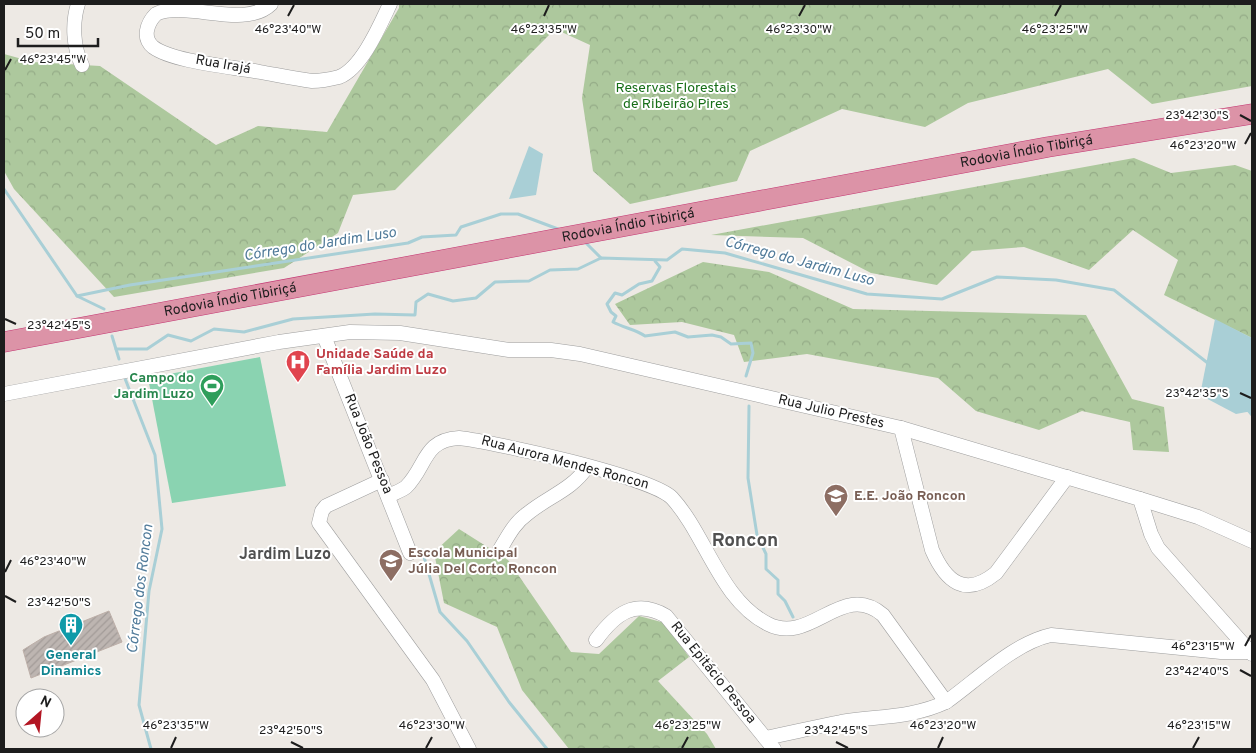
<svg xmlns="http://www.w3.org/2000/svg" width="1256" height="753" font-family="Overpass,sans-serif">
  <style>
    .forest { fill: url(#forest-crowns) }
    .pitch { fill: #8ad3b1 }
    .water { fill: #a9cfd6 }
    .lines { fill: none; stroke-linecap: round; stroke-linejoin: round }
    .stream { stroke: #a9cfd6; stroke-width: 3 }
    .building { fill: url(#building-hatch); stroke: #bdafa8 }
    .minor-casing { stroke: #9e9e9e; stroke-width: 15 }
    .highway-casing { stroke: #c43773; stroke-width: 21 }
    .minor { stroke: #fff; stroke-width: 14 }
    .highway { stroke: #dc93a7; stroke-width: 20 }
    .ticks { fill: none; stroke: #1d1d1d; stroke-width: 2 }
    .labels { text-anchor: middle; dominant-baseline: central; stroke-width: 4; stroke-linejoin: round; paint-order: stroke }
    .street-label { font-size: 14px; fill: #1d1d1d; stroke: #fff }
    .park-label { font-size: 14px; fill: #176e18; stroke: #fff }
    .health-label { font-size: 14px; font-weight: bold; fill: #be3a42; stroke: #fff; text-anchor: start }
    .leisure-label { font-size: 14px; font-weight: bold; fill: #27864d; stroke: #fff; text-anchor: end }
    .education-label { font-size: 14px; font-weight: bold; fill: #785e54; stroke: #fff; text-anchor: start }
    .culture-label { font-size: 14px; font-weight: bold; fill: #0d838f; stroke: #fff }
    .water-label { font-size: 15px; font-style: italic; fill: #517b9a; stroke: #fff }
    .quarter-label { font-size: 16px; font-weight: bold; fill: #505050; stroke: #fff }
    .district-label { font-size: 19px; font-weight: bold; fill: #505050; stroke: #fff }
    .ticks-label { font-size: 12px; text-anchor: middle; fill: #1d1d1d; stroke: #fff; stroke-width: 4; stroke-linejoin: round; paint-order: stroke }
  </style>
  <defs>
    <pattern id="forest-crowns" width="20" height="18" patternUnits="userSpaceOnUse" patternTransform="scale(1.25)"><rect width="20" height="18" fill="#adc89d"/><path d="M2 6a3 3 0 1 1 6 0M12 15a3 3 0 1 1 6 0" fill="none" stroke="#94ab87"/></pattern>
    <pattern id="building-hatch" width="6" height="6" patternUnits="userSpaceOnUse" patternTransform="scale(1.25)"><rect width="6" height="6" fill="#bdb5b1"/><path d="M-1 1l2-2M0 6l6-6M5 7l2-2" fill="none" stroke="#a29b98"/></pattern>
  </defs>
  <rect width="100%" height="100%" fill="#ede9e4"/>
  <g class="forest">
    <path d="M399,4h853v82l-100,18 -44,-35 -140,34 -43,24 -83,-18 -92,42 -13,30 -107,23 -37,-33 -11,-73 8,-53 -35,-16 -160,161 -42,5 -15,38 -54,35 -170,29 -100,-108 -10,-18v-117l29,8 67,4 116,79 42,-19 69,6 72,-124z"/>
    <path d="M1134,158l37,15 64,-8 17,6v167l-88,-43 14,-35 -45,-30 -44,40 -65,-23 -52,4 -35,34 -66,-12 -68,-35 -92,-3z"/>
    <path d="M703,262l66,10 84,37 233,6 46,84 32,8 5,45 -36,-2 -3,-28 -48,-11 -43,19 -63,-19 -38,-33 -131,-24 -63,8 -10,-27 -52,-13 -52,3 -15,-21z"/>
    <path d="M459,529l49,31 63,92 28,2 40,-38 26,7 24,34 -31,24 49,53 9,15h-147l-47,-59 -25,-63 -53,-24 -10,-51z"/>
  </g>
  <path class="pitch" d="M260,357l26,129 -114,17 -24,-125z"/>
  <g class="water">
    <path d="M529,146l14,8 -7,41 -27,4z"/>
    <path d="M1215,319l37,19v73l-16,3 -36,-19z"/>
  </g>
  <g class="lines">
    <g class="stream">
      <path d="M4,189l73,107 27,13"/>
      <path d="M584,241l17,17"/>
      <path d="M655,261l5,6 -8,14 -13,3 -17,11 -7,-2 -8,11 4,8 5,4 -3,6c11,6 22,7 32,14l30,-4 13,5 24,-2 9,2 10,7 20,-1 2,10 -7,23"/>
      <path d="M77,296l53,-11 278,-42 14,-6 34,-2 5,-8 40,-13h17l40,15"/>
      <path d="M112,336l7,23"/>
      <path d="M116,349h31l21,-14 23,6 23,-12 30,3 49,-13 82,-5 40,1 1,-13 12,-8 25,7 23,-3 19,-16 34,-1 21,-11 28,-1 23,-11 66,2 15,-11 43,4 142,41 75,5 55,-22 59,3 58,10 95,74"/>
      <path d="M124,376l31,79 7,74 -13,62 -10,114 12,44"/>
      <path d="M749,406l-1,72 9,57 9,19v15l12,11v14l7,7 8,16"/>
      <path d="M1247,409l5,6"/>
      <path d="M422,550l18,62 27,29 42,61 38,47"/>
    </g>
  </g>
  <path class="building" d="M109,611l13,31 -91,36 -8,-28 21,-13z"/>
  <g class="lines">
    <defs>
      <g id="minor">
        <path d="M78,4c-6,19 -5,43 4,61"/>
        <path d="M271,4c-27,26 -85,-4 -115,10 -9,9 -14,24 -3,33 20,15 81,20 107,25 17,3 35,7 52,9 8,0 19,-2 27,-4 23,-9 41,-52 51,-73"/>
        <path d="M324,336l86,217"/>
        <path d="M4,394l275,-52 71,-10 50,1 109,17h42l29,4 321,74 239,71 11,35 7,14 94,106"/>
        <path d="M901,428l31,122c14,32 33,48 64,23l71,-96"/>
        <path d="M382,480l-56,26 -4,5 -3,12 114,157 36,69"/>
        <path d="M388,496c6,-3 13,-5 18,-9 21,-21 17,-47 53,-49 35,4 193,39 213,60 34,37 48,102 96,126 43,22 74,-44 115,-9l63,87"/>
        <path d="M1140,499l58,18 54,24"/>
        <path d="M499,551c8,-13 15,-28 28,-37 20,-17 45,-24 60,-47"/>
        <path d="M596,640c19,-26 39,-42 70,-24l108,133"/>
        <path d="M765,738c25,-5 50,-11 76,-16 36,-6 71,-4 105,-20 31,-22 68,-59 105,-67l170,17h30"/>
      </g>
      <g id="highway">
        <path id="s1" d="M4,342l1044,-195 204,-33"/>
      </g>
    </defs>
    <use href="#minor" class="minor-casing"/>
    <use href="#highway" class="highway-casing"/>
    <use href="#minor" class="minor"/>
    <use href="#highway" class="highway"/>
  </g>
  <path class="ticks" d="M288,16l6,-11M544,16l5,-11M799,16l6,-11M1055,16l6,-11M5,70l6,-11M1240,115l11,6M1245,144l6,-11M5,319l11,5M1240,393l11,5M5,572l6,-12M5,596l11,6M1245,646l6,-11M1240,670l11,6M291,742l12,6M836,742l12,6M171,748l5,-11M426,748l6,-11M682,748l6,-11M938,748l5,-11M1193,748l6,-11"/>
  <defs>
    <symbol id="hospital-pin" viewBox="-11 -11 22 30"><path d="M0 17L-7.5 6A9.5 9.5 0 1 1 7.5 6Z" fill="#e0444e" stroke="#fff"/><path d="M-5-5h3v3.5h4V-5h3V5h-3V1.5h-4V5h-3Z" fill="#fff"/></symbol>
    <symbol id="stadium-pin" viewBox="-11 -11 22 30"><path d="M0 17L-7.5 6A9.5 9.5 0 1 1 7.5 6Z" fill="#2e9e5b" stroke="#fff"/><path d="M0-5a6.5 5 0 1 0 0 10a6.5 5 0 1 0 0-10ZM-3.5-1.8h7v3.6h-7Z" fill="#fff"/></symbol>
    <symbol id="school-pin" viewBox="-11 -11 22 30"><path d="M0 17L-7.5 6A9.5 9.5 0 1 1 7.5 6Z" fill="#8d6e63" stroke="#fff"/><path d="M0-5L7-2L0 1L-7-2ZM-4 1L0 2.5L4 1V4Q0 6-4 4Z" fill="#fff"/></symbol>
    <symbol id="building-pin" viewBox="-11 -11 22 30"><path d="M0 17L-7.5 6A9.5 9.5 0 1 1 7.5 6Z" fill="#0f9aa8" stroke="#fff"/><path d="M-4-6H4V6H1V3H-1V6H-4ZM-2.5-4.3h1.7v1.8h-1.7ZM.8-4.3h1.7v1.8H.8ZM-2.5-1h1.7V.8h-1.7ZM.8-1h1.7V.8H.8Z" fill="#fff"/></symbol>
  </defs>
  <g fill-rule="evenodd">
    <use href="#hospital-pin" x="284" y="348" width="28" height="38"/>
    <use href="#stadium-pin" x="198" y="372" width="28" height="38"/>
    <use href="#school-pin" x="822" y="482" width="28" height="38"/>
    <use href="#school-pin" x="377" y="547" width="28" height="38"/>
    <use href="#building-pin" x="57" y="611" width="28" height="38"/>
  </g>
  <g class="labels">
    <g class="street-label">
      <text transform="translate(223 65) rotate(10)">Rua Irajá</text>
      <text stroke="none"><textPath href="#s1" startOffset="1040">Rodovia Índio Tibiriçá</textPath></text>
      <text stroke="none"><textPath href="#s1" startOffset="635">Rodovia Índio Tibiriçá</textPath></text>
      <text stroke="none"><textPath href="#s1" startOffset="230">Rodovia Índio Tibiriçá</textPath></text>
      <text transform="translate(831 412) rotate(13)">Rua Julio Prestes</text>
      <text transform="translate(368 444) rotate(68)">Rua João Pessoa</text>
      <text transform="translate(565 463) rotate(15)">Rua Aurora Mendes Roncon</text>
      <text transform="translate(713 673) rotate(51)">Rua Epitácio Pessoa</text>
    </g>
    <g class="park-label">
      <text x="676" y="88">Reservas Florestais<tspan x="676" dy="16">de Ribeirão Pires</tspan></text>
    </g>
    <g class="health-label">
      <text x="316" y="354">Unidade Saúde da<tspan x="316" dy="16">Família Jardim Luzo</tspan></text>
    </g>
    <g class="leisure-label">
      <text x="194" y="378">Campo do<tspan x="194" dy="16">Jardim Luzo</tspan></text>
    </g>
    <g class="education-label">
      <text x="854" y="496">E.E. João Roncon</text>
      <text x="408" y="553">Escola Municipal<tspan x="408" dy="16">Júlia Del Corto Roncon</tspan></text>
    </g>
    <g class="culture-label">
      <text x="71" y="655">General<tspan x="71" dy="16">Dinamics</tspan></text>
    </g>
    <g class="water-label">
      <text transform="translate(320 245) rotate(-9)">Córrego do Jardim Luso</text>
      <text transform="translate(799 262) rotate(15)">Córrego do Jardim Luso</text>
      <text transform="translate(141 589) rotate(-83)">Córrego dos Roncon</text>
    </g>
    <g class="quarter-label">
      <text x="285" y="555">Jardim Luzo</text>
    </g>
    <g class="district-label">
      <text x="745" y="541">Roncon</text>
    </g>
  </g>
  <g class="ticks-label">
    <text x="288" y="33">46°23'40"W</text>
    <text x="544" y="33">46°23'35"W</text>
    <text x="799" y="33">46°23'30"W</text>
    <text x="1055" y="33">46°23'25"W</text>
    <text x="53" y="63">46°23'45"W</text>
    <text x="1197" y="119">23°42'30"S</text>
    <text x="1203" y="149">46°23'20"W</text>
    <text x="59" y="329">23°42'45"S</text>
    <text x="1197" y="397">23°42'35"S</text>
    <text x="53" y="565">46°23'40"W</text>
    <text x="59" y="606">23°42'50"S</text>
    <text x="1203" y="650">46°23'15"W</text>
    <text x="1197" y="675">23°42'40"S</text>
    <text x="176" y="729">46°23'35"W</text>
    <text x="432" y="729">46°23'30"W</text>
    <text x="688" y="729">46°23'25"W</text>
    <text x="943" y="729">46°23'20"W</text>
    <text x="1199" y="729">46°23'15"W</text>
    <text x="291" y="734">23°42'50"S</text>
    <text x="836" y="734">23°42'45"S</text>
  </g>
  <rect width="1256" height="753" fill="none" stroke="#1d1d1d" stroke-width="10"/>
  <g transform="translate(40 713) rotate(27)"><circle r="24" fill="#ffffff" stroke="#a5a5a5"/>
  <path d="M0-4L9 19L0 12L-9 19Z" fill="#b31623"/>
  <text y="-8" font-size="14" font-weight="bold" text-anchor="middle" fill="#1d1d1d">N</text>
  </g>
  <path d="M18 38v8h80v-8" fill="none" stroke="#1d1d1d" stroke-width="2.5"/>
  <text x="25" y="38" font-size="15" fill="#1d1d1d" stroke="#ffffff" stroke-width="4" paint-order="stroke">50 m</text>
</svg>
